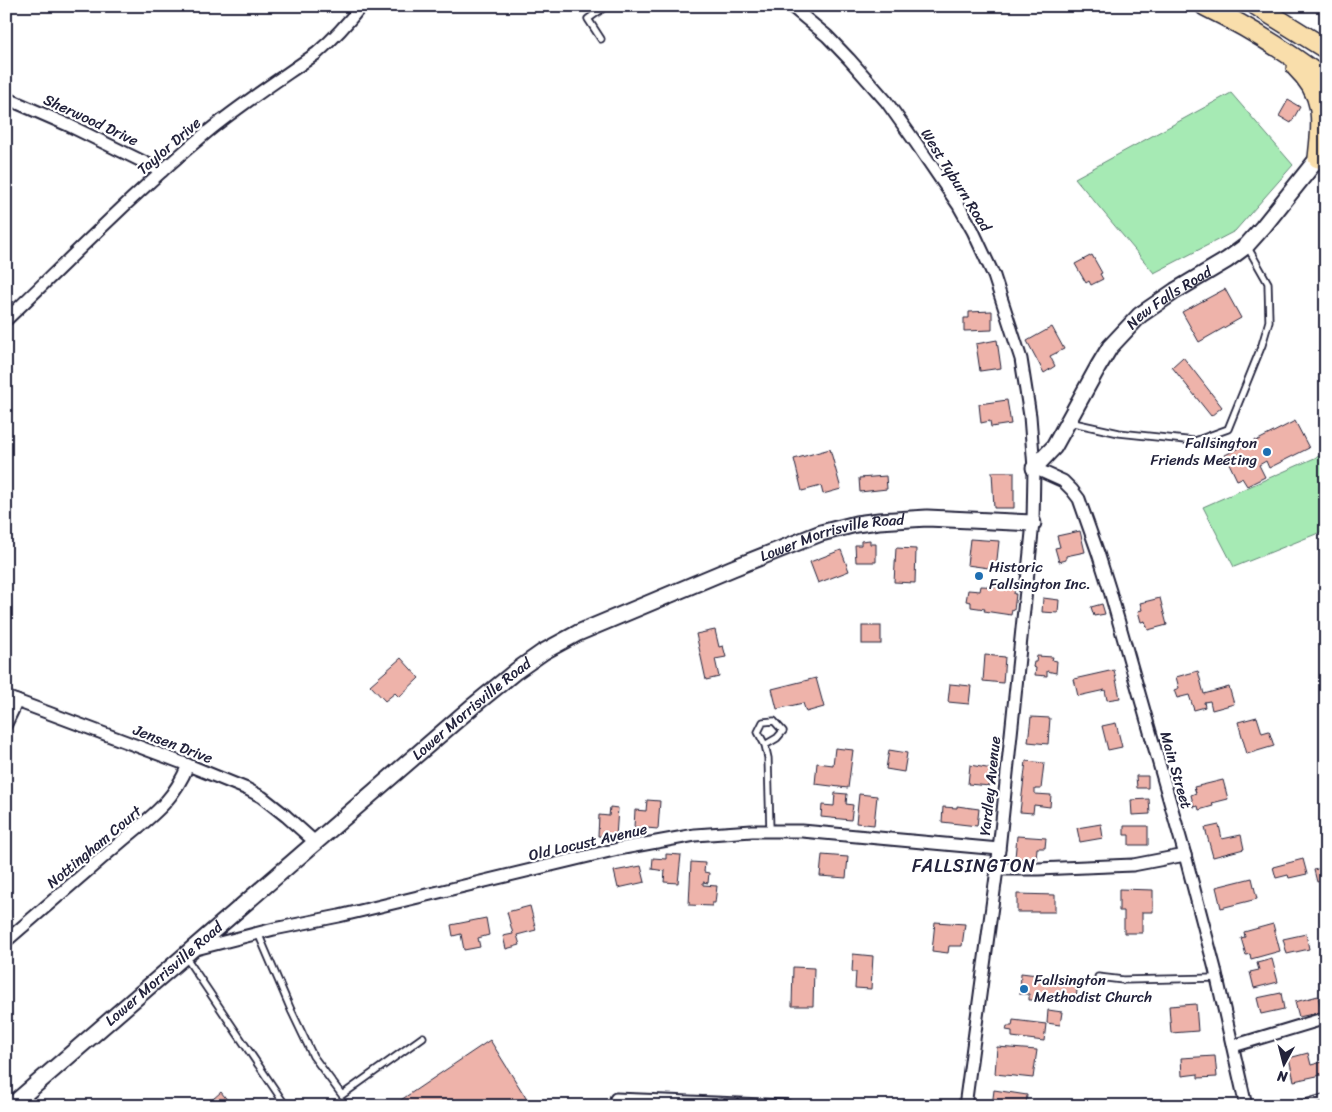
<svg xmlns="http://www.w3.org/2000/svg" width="1332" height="1112" font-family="Sriracha,sans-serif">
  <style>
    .green { fill: #a6eab4; stroke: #648678 }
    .building { fill: #eeb3aa; stroke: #22223b }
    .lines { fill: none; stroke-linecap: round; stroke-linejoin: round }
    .service-casing { stroke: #22223b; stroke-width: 9 }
    .minor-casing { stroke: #22223b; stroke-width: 15 }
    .tertiary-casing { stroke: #22223b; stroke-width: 19 }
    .primary-casing { stroke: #22223b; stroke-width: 22 }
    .service { stroke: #fff; stroke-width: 5.5 }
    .minor { stroke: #fff; stroke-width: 11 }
    .tertiary { stroke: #fff; stroke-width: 15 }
    .primary { stroke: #f9deab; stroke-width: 19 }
    .poi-dot { fill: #1f6fb2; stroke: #fff; stroke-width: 2 }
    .labels { text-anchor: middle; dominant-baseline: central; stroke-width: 4.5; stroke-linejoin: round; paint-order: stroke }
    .street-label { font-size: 15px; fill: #22223b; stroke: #fff }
    .poi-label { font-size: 15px; fill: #22223b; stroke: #fff; text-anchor: start }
    .quarter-label { font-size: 18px; letter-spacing: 1px; fill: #22223b; stroke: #fff }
  </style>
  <rect width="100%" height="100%" fill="#fff"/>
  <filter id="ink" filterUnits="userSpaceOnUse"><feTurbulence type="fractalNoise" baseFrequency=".02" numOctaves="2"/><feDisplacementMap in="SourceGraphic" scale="10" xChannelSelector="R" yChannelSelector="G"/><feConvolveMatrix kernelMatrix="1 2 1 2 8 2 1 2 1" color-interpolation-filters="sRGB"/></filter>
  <g filter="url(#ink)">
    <g class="green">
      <path d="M1231,93l62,72 -58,66 -81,42 -79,-95z"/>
      <path d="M1326,453v77l-92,37 -31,-60z"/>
    </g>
    <g class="building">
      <path d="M1288,100l12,7 -9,16 -12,-7z"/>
      <path d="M1092,255l10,18 -2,1 3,5 -12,6 -2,-4 -3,2 -11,-19z"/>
      <path d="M1225,289l16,29 -42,24 -17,-30z"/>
      <path d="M992,311v19l-28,1v-13h5v-6z"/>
      <path d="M1052,327l12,22 -14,7 5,10 -11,7 -17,-32z"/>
      <path d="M997,340l4,28 -21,3 -4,-27z"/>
      <path d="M1183,357l39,50 -11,9 -39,-49z"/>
      <path d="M1007,400l4,24 -20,3 -1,-6 -9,2 -2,-19z"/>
      <path d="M1295,421l14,27 -40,20 -3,-7 -7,4 6,12 -18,9 -5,-8 -5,2 -12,-25 31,-15v1z"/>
      <path d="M830,449l11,40 -18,5 -2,-8 -19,5 -8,-32z"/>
      <path d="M992,472h22v36h-20z"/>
      <path d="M886,476l1,13 -27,3 -1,-14z"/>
      <path d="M1080,531l5,21 -19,4v4l-7,2 -4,-14 5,-1 -3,-11z"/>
      <path d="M970,539l29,2 -3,28 -29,-4z"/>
      <path d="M870,540v4h6v18h-20l-1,-17h6v-4z"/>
      <path d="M896,548l20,1 -1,34 -21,-1z"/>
      <path d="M841,550l8,21 -31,12 -8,-21z"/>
      <path d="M981,586l21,1v-1l13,1 -1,7h2l-2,16 -2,-1 -1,6 -27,-4 1,-2 -14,-2v-5l-5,-1 2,-11 12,1z"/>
      <path d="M1043,598l16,2 -1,13 -16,-1z"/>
      <path d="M1160,598l7,27 -19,5 -3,-9 -4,1 -3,-11 4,-1 -2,-7z"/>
      <path d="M1102,604l3,10 -11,2 -3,-9z"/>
      <rect x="862" y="626" width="19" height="18"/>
      <path d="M715,630l4,17 4,-1 3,11 -11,2 4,18 -13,3 -10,-46z"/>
      <path d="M985,655l20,2 -2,26 -20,-2z"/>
      <path d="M1037,656l16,1 -1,3 5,1 -1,12 -9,-2v5l-12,-1 1,-7 -3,-1 1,-5h2z"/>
      <path d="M401,658l18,20 -20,19 -4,-4 -10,8 -15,-16z"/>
      <path d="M1114,670l6,28 -13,2 -2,-10 -27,6 -4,-17z"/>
      <path d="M1198,671l6,23 25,-7 5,17 -22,6 -2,-9 -6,1 1,5 -11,3 -5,-15 -12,3 -3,-8 5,-2 -3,-11z"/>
      <path d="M816,678l8,29 -18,5 -3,-9 -26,6 -5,-20z"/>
      <path d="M950,684l21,2 -2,18 -21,-2z"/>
      <path d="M1031,717l19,1 -2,26 -20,-2z"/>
      <path d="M1257,717l5,16 7,-2 5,15 -27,8 -9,-32z"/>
      <path d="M1116,723l6,24 -14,3 -6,-24z"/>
      <path d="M835,748l18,2 -5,38 -33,-4 2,-21 16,2z"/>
      <path d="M889,750l18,3 -3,19 -18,-3z"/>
      <path d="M1026,761l18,2 -3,26h-6v5l16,1 -1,12 -16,-2 -1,8 -13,-1z"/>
      <path d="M970,765l22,4 -2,17 -22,-2z"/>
      <path d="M1136,776h12v12h-11z"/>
      <path d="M1223,780l5,19 -16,4 1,3 -14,4 -1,-4 -4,1 -3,-12 5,-2 -2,-6z"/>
      <path d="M835,793l12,1 -1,10 7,1 -2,15 -30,-3 1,-12 12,1z"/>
      <path d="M859,794l18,2 -3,29 -18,-2z"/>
      <path d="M1149,799l1,15 -18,1 -1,-15z"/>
      <path d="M647,800l13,1 -2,28 -24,-2 1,-17 11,1z"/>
      <path d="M957,806l22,3 -2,17 -35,-4 1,-15 14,1z"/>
      <path d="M610,807l8,1 -2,29 -18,-1 1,-21 10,1z"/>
      <path d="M1101,824l2,14 -23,4 -3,-14z"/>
      <path d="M1219,825l3,14 19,-4 3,14 -31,8 -8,-29z"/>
      <path d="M1124,826h24v19h-19v-10h-5z"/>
      <path d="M1017,836l29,2 -1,10h-8l-1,12 -21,-2z"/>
      <path d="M666,854l15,1 -3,28 -14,-1 1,-11 -13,-2 1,-11 13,1z"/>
      <path d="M822,855l26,2 -2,21 -26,-2z"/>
      <path d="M1303,859l4,15 -18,4 -1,-3 -12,3 -3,-11z"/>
      <path d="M691,862l14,1 -1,9 5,1 -1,10 -5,-1v3l14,1 -2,17h-3v3l-23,-1z"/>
      <path d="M641,866l4,16 -27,6 -4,-17z"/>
      <path d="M1326,866v14l-9,2 -3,-12z"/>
      <path d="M1252,878l5,21 -36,9 -5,-21z"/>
      <path d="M1119,889l34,1v22h-11v21h-18v-22h-5z"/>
      <path d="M1017,894l38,1v17h-38z"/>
      <path d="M530,906l6,24 -19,5 3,10 -14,4 -3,-13 10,-2 -6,-22z"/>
      <path d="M486,918l3,17 -11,3 2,9 -16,3 -3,-16 -8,2 -2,-11z"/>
      <path d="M935,922l30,2 -3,22h-13l-1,7 -16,-2z"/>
      <path d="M1273,924l7,27 -29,8 -1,-5 -4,1 -5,-17 4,-1 -1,-5z"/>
      <path d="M1306,934l3,15 -22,5 -4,-15z"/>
      <path d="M853,954l20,2 -2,33 -16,-1 1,-16h-4z"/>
      <path d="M1272,959l6,23 -24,6 -4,-16 9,-2 -2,-7z"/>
      <path d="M793,967l21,1 -1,38h-21z"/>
      <path d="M1021,973l57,7 -2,20 -38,-5 -1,5h-8v-6h-9z"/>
      <path d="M1281,993l3,16 -23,5 -4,-16z"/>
      <path d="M1318,996l4,16 -23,5 -4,-15z"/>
      <path d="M1196,1004l2,27 -27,2 -2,-27z"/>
      <path d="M1048,1010l14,2 -2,13 -13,-2z"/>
      <path d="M1013,1020l33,4 -2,17 -32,-4v-6l-6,-1 1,-4h5z"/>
      <path d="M490,1040l41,66h-139z"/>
      <path d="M997,1047l40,3 -4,28 -38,-4z"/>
      <path d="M1308,1053l3,12 15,-4v13l-32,7 -5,-23z"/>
      <path d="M1215,1056l2,21 -19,1v-4l-16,2 -1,-18z"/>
      <path d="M994,1090l33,5 -1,11h-34z"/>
      <path d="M221,1092l11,14h-27z"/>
    </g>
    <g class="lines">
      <defs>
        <g id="service">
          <path d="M601,39l-13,-20 18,-13"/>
          <path d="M1069,422l50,11 76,8 33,-12 34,-84 7,-24 -1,-38 -21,-37"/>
          <path d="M765,745l12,-7 6,-7 -9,-10 -11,1 -5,10 7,13 3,13 2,73"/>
          <path d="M258,933l33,77 22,46 29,39 81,-58"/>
          <path d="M185,956l101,150"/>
          <path d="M1098,977l25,3 94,-2"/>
          <path d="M1295,1106l31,-9"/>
        </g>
        <g id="minor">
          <path d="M791,6l36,30 22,23 37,42 30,42 43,63 14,25 21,45 27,83 9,57 4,52 -1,55 -36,346 -32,237"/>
          <path d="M6,98l62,27 94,46"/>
          <path d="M6,320c66,-63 130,-129 200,-187 35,-29 74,-54 111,-80 16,-14 31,-30 44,-47"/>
          <path d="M1034,468l29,13 9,9 7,9 19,54 12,38 75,264 30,114 31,137"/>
          <path d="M6,697l182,68 59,24 15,8 24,19 29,26"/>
          <path d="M6,724l11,-23"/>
          <path d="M997,869h41l95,-4 52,-10"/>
          <path d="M6,941c37,-32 73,-63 110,-95 31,-27 56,-41 72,-81"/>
          <path d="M192,950l82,-21 65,-13 279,-67 77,-14 57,-4h50l197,18"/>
          <path d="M1233,1046l93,-28"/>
          <path d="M616,1099l171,7"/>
        </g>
        <g id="tertiary">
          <path id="s1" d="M1034,468l20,-21 44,-80 12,-20 30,-32 35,-24 52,-31 19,-14 17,-19 55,-69 6,-10"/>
          <path id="s2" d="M11,1106l462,-400 43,-35 27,-19 35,-19 155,-65 88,-35 35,-9 23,-3 48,-3 106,5"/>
        </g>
        <g id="primary">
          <path d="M1205,6c43,21 83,46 121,75"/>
          <path d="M1257,6l69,43"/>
          <path d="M1296,67c30,29 26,53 22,91"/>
        </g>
      </defs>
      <use href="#service" class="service-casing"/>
      <use href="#minor" class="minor-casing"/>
      <use href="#tertiary" class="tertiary-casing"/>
      <use href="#primary" class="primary-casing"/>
      <use href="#service" class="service"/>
      <use href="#minor" class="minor"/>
      <use href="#tertiary" class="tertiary"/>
      <use href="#primary" class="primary"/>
    </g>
  </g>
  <g class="poi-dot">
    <circle cx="1267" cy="452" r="5"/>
    <circle cx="979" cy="576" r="5"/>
    <circle cx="1024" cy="989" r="5"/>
  </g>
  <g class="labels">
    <g class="street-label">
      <text transform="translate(91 120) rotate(25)">Sherwood Drive</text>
      <text transform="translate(169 146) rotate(-41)">Taylor Drive</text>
      <text transform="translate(956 180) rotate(58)">West Tyburn Road</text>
      <text stroke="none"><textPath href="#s1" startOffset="221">New Falls Road</textPath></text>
      <text stroke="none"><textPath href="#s2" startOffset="1012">Lower Morrisville Road</textPath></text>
      <text stroke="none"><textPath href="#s2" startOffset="608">Lower Morrisville Road</textPath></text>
      <text transform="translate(173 744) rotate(21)">Jensen Drive</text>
      <text transform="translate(1176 770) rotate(74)">Main Street</text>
      <text transform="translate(990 786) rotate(-84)">Yardley Avenue</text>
      <text transform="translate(588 842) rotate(-13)">Old Locust Avenue</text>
      <text transform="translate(94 847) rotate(-40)">Nottingham Court</text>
      <text stroke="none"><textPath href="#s2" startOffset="202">Lower Morrisville Road</textPath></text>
    </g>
    <g class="poi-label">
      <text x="1257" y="443" text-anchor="end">Fallsington<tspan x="1257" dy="17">Friends Meeting</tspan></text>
      <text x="989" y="567">Historic<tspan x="989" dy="17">Fallsington Inc.</tspan></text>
      <text x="1034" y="980">Fallsington<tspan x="1034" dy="17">Methodist Church</tspan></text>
    </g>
    <g class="quarter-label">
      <text x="974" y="866">FALLSINGTON</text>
    </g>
  </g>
  <rect width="1332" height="1112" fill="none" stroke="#fff" stroke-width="25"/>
  <rect x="12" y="12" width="1307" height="1087" fill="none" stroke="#22223b" stroke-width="2" filter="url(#ink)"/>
  <g transform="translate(1284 1064) rotate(187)" stroke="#ffffff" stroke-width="4" paint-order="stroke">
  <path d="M0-4L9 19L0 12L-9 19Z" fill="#22223b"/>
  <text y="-8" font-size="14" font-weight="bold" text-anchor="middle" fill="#22223b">N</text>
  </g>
</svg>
